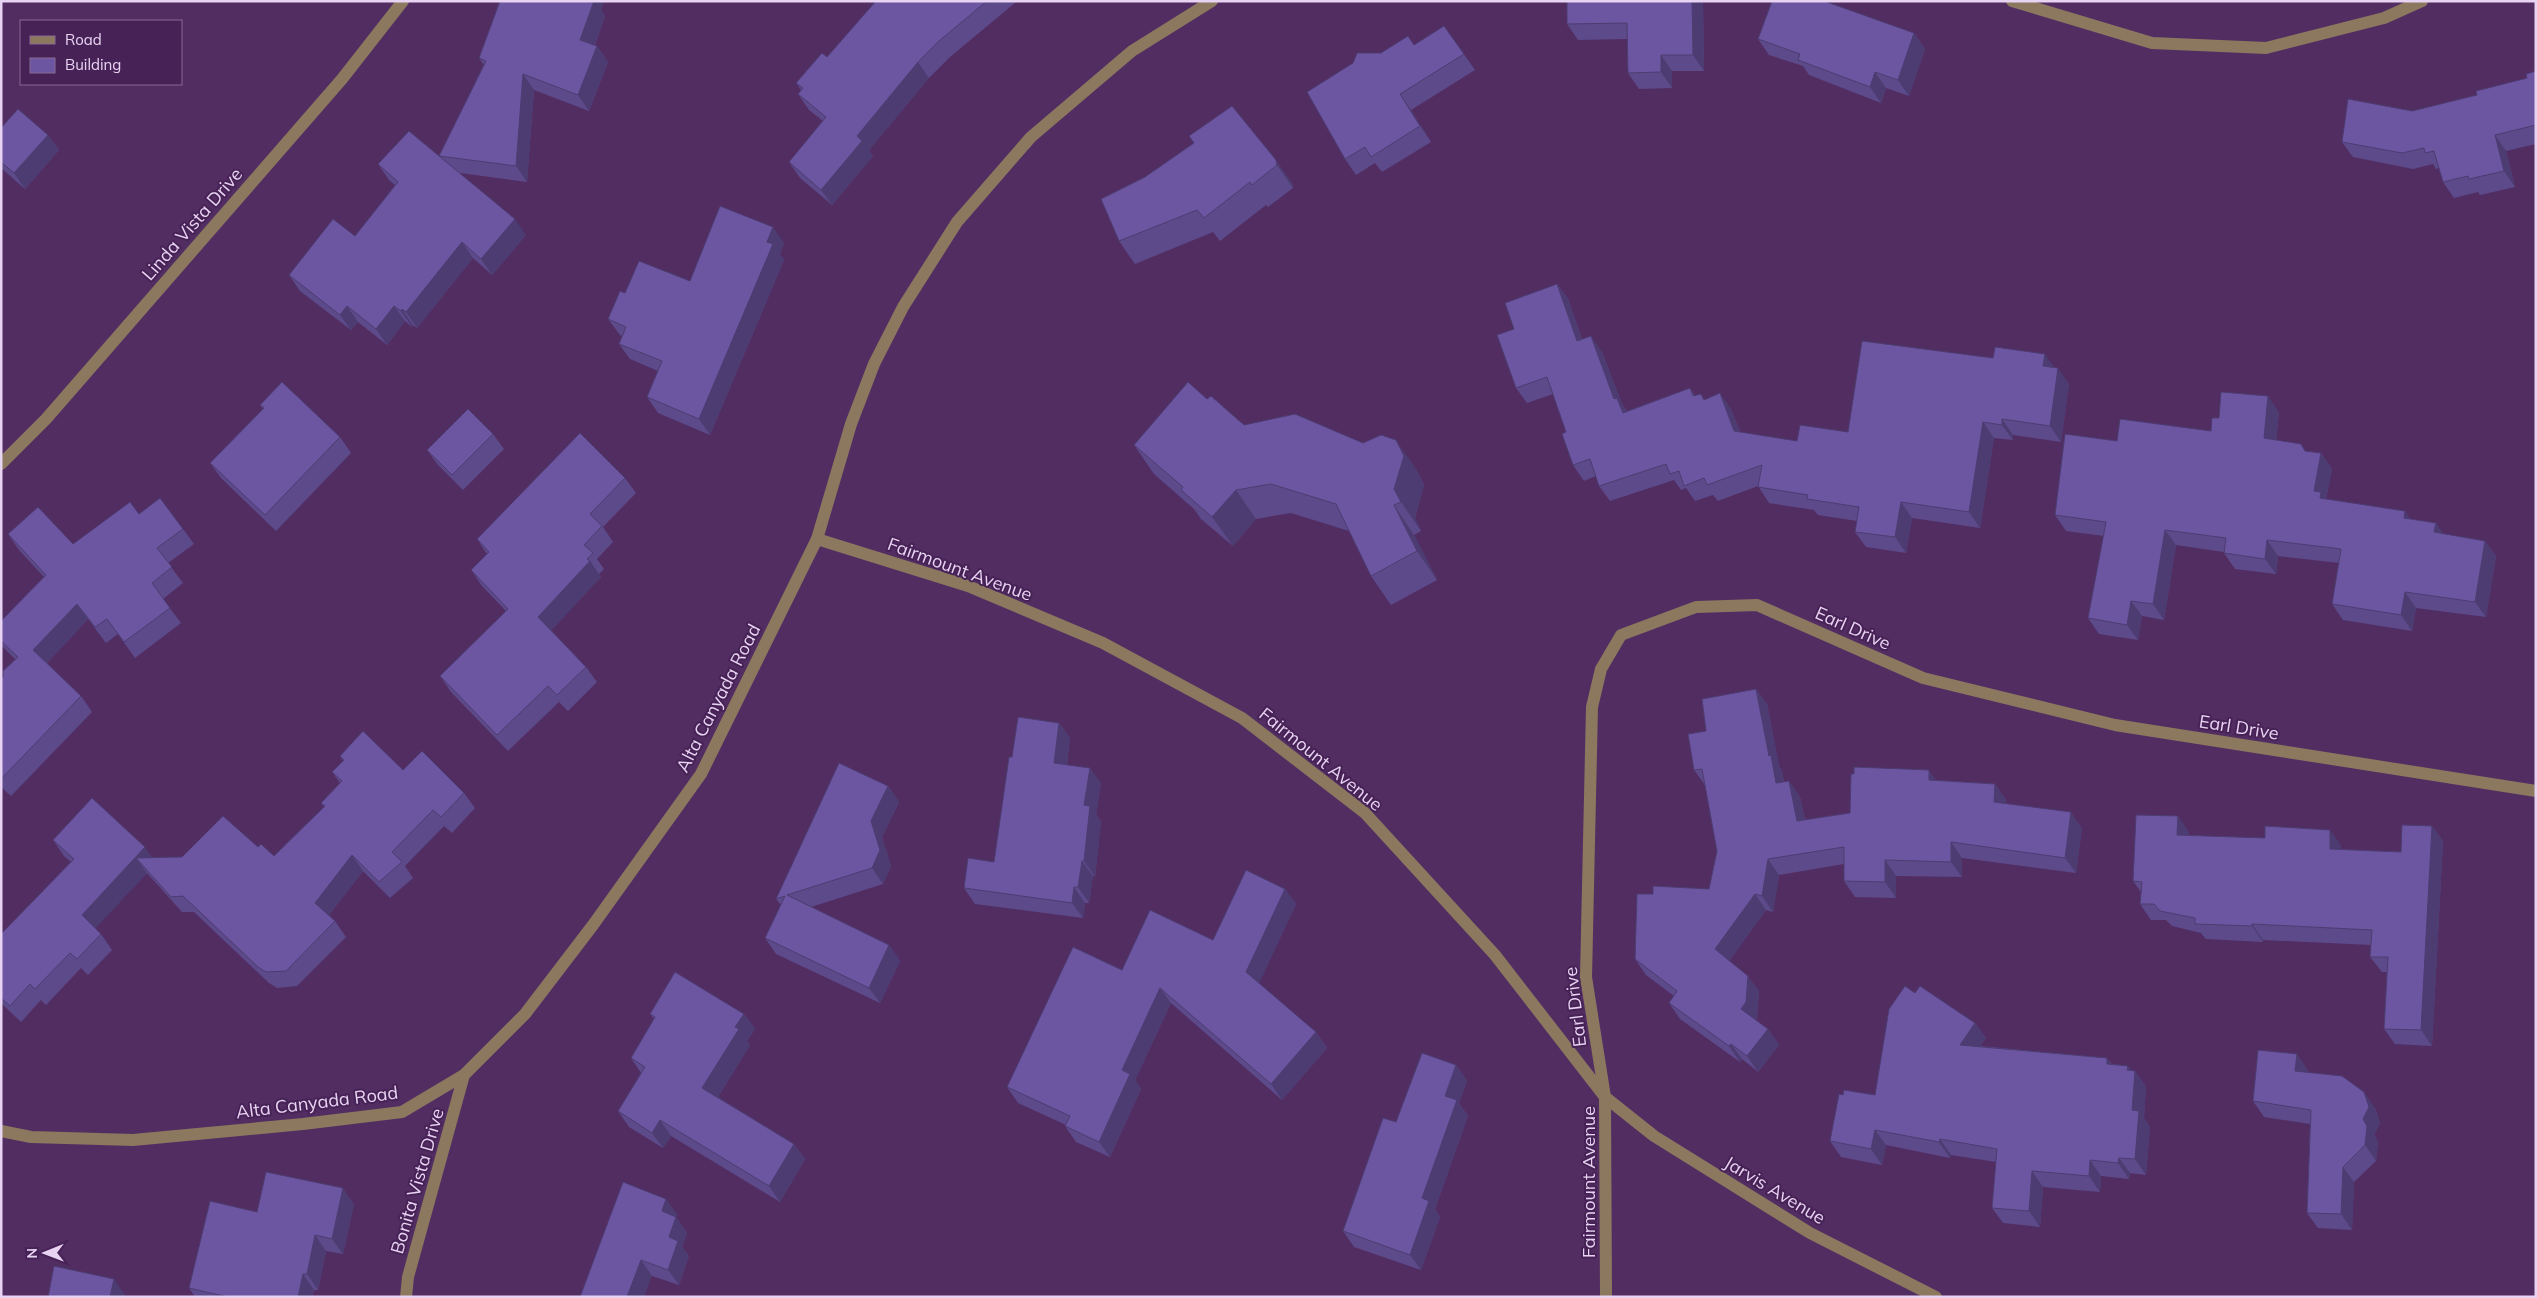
<svg xmlns="http://www.w3.org/2000/svg" width="2537" height="1298" font-family="Mulish,sans-serif">
  <style>
    .lines { fill: none; stroke-linecap: round; stroke-linejoin: round }
    .minor { stroke: #8b785f; stroke-width: 12 }
    .wall { fill: #5d4a8a }
    .shaded-wall { fill: #4c3c71 }
    .building { fill: #6c56a1; stroke: #4c3c71 }
    .labels { text-anchor: middle; dominant-baseline: central; stroke-width: 4; stroke-linejoin: round; paint-order: stroke }
    .street-label { font-size: 18px; fill: #e8d3f2; stroke: #472256 }
  </style>
  <rect width="100%" height="100%" fill="#522d62"/>
  <g class="lines">
    <g class="minor">
      <path d="M2012,1l140,42 114,5 118,-30 38,-17"/>
      <path d="M1,464l45,-45 296,-340 61,-78"/>
      <path d="M817,539l151,47 135,57 139,75 123,95 130,142 110,142 1,200"/>
      <path d="M1,1131l30,6 102,3 170,-16 99,-12 62,-37 61,-61 68,-89 108,-151 116,-235 34,-115 23,-60 29,-57 54,-85 74,-85 101,-86 80,-50"/>
      <path d="M406,1297l2,-20 56,-202"/>
      <path d="M1936,1297l-126,-64 -156,-97 -49,-39 -19,-120 6,-270 9,-38 20,-34 75,-28 61,-2 166,73 192,47 421,66"/>
    </g>
  </g>
  <g class="wall">
    <path d="M500,1h104l-3,9 4,6 -10,29 2,1 11,16 -19,49 -55,-21 -7,92 -67,-9 66,62 -34,40 -19,-17 -56,70 -4,-3 -1,2 -7,-6 -18,24 -29,-23 -7,8 -51,-39 -11,-16 66,-39 40,-51 -6,-5 -11,-16 61,-8 45,-91 -5,-7z"/>
    <path d="M876,1h140v1l-66,55 -21,21 -60,72 4,6 -41,49 -32,-27 -11,-16 34,-41 -14,-11 -11,-16 3,-4 -5,-7 31,-26z"/>
    <path d="M1567,1h134l2,3 1,67h-32v17l-33,1 -11,-16 -1,-34 -49,1 -11,-16z"/>
    <path d="M1444,26l31,44 -64,40 20,32 -49,30 -7,-9 -19,12 -11,-16 36,-106 33,-8z"/>
    <path d="M1914,33l11,16 -16,47 -23,-8 -5,15 -72,-28 -6,-9 -34,-11 -11,-16z"/>
    <path d="M2536,71v73l-30,7 9,36 -35,8 -2,-3 -24,6 -11,-16 -4,-14 -3,1 -3,-5 -20,5 -60,-12 -11,-15 185,-64z"/>
    <path d="M1232,106l60,77 1,5 -25,19 -2,-2 -46,36 -7,-9 -78,32 -16,-23 26,-64 49,-34z"/>
    <path d="M1,128l47,7 11,15 -34,39 -24,-21z"/>
    <path d="M784,243l-4,11 4,6 -74,175 -52,-22 -11,-16 11,-26 -28,-12 -11,-15 3,-8 -2,-1 -12,-16 17,-26 65,-12z"/>
    <path d="M1557,284l11,15 14,40 20,13 20,52 5,7 63,-23 5,8 36,13 9,23 57,9 51,-9 206,-64 15,16 -8,58 -48,-7v5l-19,-2 -14,90 -68,-10 -6,35 -40,-6 -11,-15 2,-11 -39,-6 -4,-5 -45,-7 -11,-17 -40,15 -5,-6 -18,6 -9,-13 -5,2 -7,-10 -64,21 -11,-15 -3,-10 -12,5 -11,-16 -7,-33 -13,-38 -26,9 -11,-15 -2,-59z"/>
    <path d="M1207,399l37,26 172,44 8,16 -9,33 6,13 -7,4 23,45 -46,25 -20,-29 -22,-45 -58,-18 -35,6 -23,27 -32,-27 -7,-10 -40,-35 -20,-29z"/>
    <path d="M260,405l80,32 11,16 -75,78 -55,-53 -11,-15 53,-54z"/>
    <path d="M2279,412l-3,28 30,11 15,2 11,16 -6,30 85,20 25,4 7,11 42,7 11,15 -10,61 -70,-9 -4,23 -69,-11 -11,-16 7,-41 -61,-7 -2,18 -41,-5 -11,-16v-1l-48,-7 -12,75 -22,-4 -4,24 -39,-6 -11,-16 16,-82 -38,-5 -11,-16 62,-74 94,-10 8,-13z"/>
    <path d="M493,434l11,15 -41,41 -25,-25 -11,-15z"/>
    <path d="M625,478l11,15 -33,34 10,15 -16,17 7,10 -5,5 2,3 -50,53 35,37 11,15 -29,29 -9,-9 -51,49 -57,-59 -11,-16 66,-65 -24,-25 -11,-16 16,-16 -10,-15z"/>
    <path d="M139,514l44,15 11,15 -26,19 15,20 -20,16 18,24 -46,35 -17,-24 -12,9 -18,-24 -41,44 34,33 11,16 -81,84 -10,-9v-108l15,-19 -15,-15v-24l43,-44 -25,-27 -11,-16 65,10z"/>
    <path d="M1756,689l11,15 12,62 3,5 2,11 5,-1 11,16 5,23 45,-7 79,-43 6,10 60,4 11,16v4l76,24 -6,45 -114,-15v19l-66,-1v22l-41,-1 -11,-16v-17l-65,11 -6,37 -7,-2 -37,51 30,30 -2,26 -1,3 12,9 11,16 -21,27 -16,-13 -2,3 -60,-43 -11,-16 5,-7 -28,-21 -11,-16 18,-65 56,-5 8,-38 -12,-66 -11,-15 12,-39z"/>
    <path d="M1059,723l11,15 -3,27 34,18 -5,32 5,6 -6,56 -2,-1 -4,27h-4l-2,15 -108,-14 -11,-16 30,-26 18,-105z"/>
    <path d="M340,756l63,14 61,23 11,15 -23,25 -8,-7 -39,40 8,12 -23,20 -27,-27 -34,44 6,6 11,16 -49,49 -20,2 -8,-5 -75,-71h-12l-35,-39 -52,55 6,6 11,16 -24,25 -7,-7 -35,37 -5,-5 -20,22 -20,-19v-69l70,-72 -7,-6 -11,-16 99,17h30l76,-10 16,9 50,-49 -3,-4 19,-20 -8,-11 11,-11z"/>
    <path d="M888,786l11,16 -17,35 9,29 -8,18 -72,23 78,38 11,16 -20,42 -104,-49 -11,-16 16,-33 -5,-6z"/>
    <path d="M2432,826l11,15 -11,205 -37,-2 -11,-15 3,-57h-5l-12,-15 1,-12 -108,-5v2l-57,-3 -5,-6 -29,-7 -6,-6h-15l-11,-16 1,-12 -8,-11 56,-49v3l152,10v5l60,2z"/>
    <path d="M1285,889l11,15 -37,79 57,49 11,16 -45,52 -111,-97 -36,77 6,9 -31,68 -34,-15 -11,-16 1,-1 -48,-22 -11,-16z"/>
    <path d="M1915,993l60,30 11,15 -6,8 127,12 5,6 16,2 3,4 4,1 11,16 -2,31 6,9 -4,48 -16,-2 -1,6 -28,-3 -1,16 -57,-5 -3,40 -37,-4 -11,-15 4,-46 -45,-7 -1,3 -64,-13 -4,20 -41,-8 -11,-16 13,-46h32z"/>
    <path d="M650,1014h94l11,15 -8,12 3,4 -32,52 76,47 11,15 -25,43 -109,-66 -8,12 -34,-21 -11,-16 23,-38 -10,-15 23,-39z"/>
    <path d="M1456,1065l11,16 -8,22 9,13 -33,93 5,8 -19,53 -67,-23 -11,-16 53,-109z"/>
    <path d="M2308,1070v2l67,36 5,15 -6,12 4,7 -2,19 -22,21 -2,48 -34,-2 -11,-15 3,-89 -46,-7 -11,-16z"/>
    <path d="M354,1204l-11,50 -17,-3 -8,39h-4l-2,7h-117l-6,-9 68,-76z"/>
    <path d="M677,1214l-1,3 11,16 -5,14 7,9 -10,29 -27,-9 -72,21z"/>
  </g>
  <g class="shaded-wall">
    <path d="M590,1h14l-3,9 4,6 -14,39 -11,-15z"/>
    <path d="M1692,1h9l2,3 1,67 -11,-16z"/>
    <path d="M1914,33l11,16 -16,47 -11,-16z"/>
    <path d="M597,46l11,16 -19,49 -11,-16z"/>
    <path d="M1661,55l11,16v17l-11,-16z"/>
    <path d="M918,62l11,16 -60,72 4,6 -41,49 -11,-15 36,-54z"/>
    <path d="M1875,72l11,16 -5,15 -11,-16z"/>
    <path d="M523,74l11,16 -7,92 -11,-16z"/>
    <path d="M1400,94l11,16 20,32 -11,-16z"/>
    <path d="M48,135l11,15 -34,39 -11,-16z"/>
    <path d="M2495,135l11,16 9,36 -11,-16z"/>
    <path d="M1276,160l16,23 1,5 -16,-23z"/>
    <path d="M515,219l11,16 -34,40 -11,-16z"/>
    <path d="M773,227l11,16 -4,11 4,6 -74,175 -11,-16z"/>
    <path d="M462,242l11,16 -56,70 -11,-16z"/>
    <path d="M1557,284l11,15 20,58 -11,-16z"/>
    <path d="M347,306l11,16 -7,8 -11,-15z"/>
    <path d="M394,306l11,15 -18,24 -11,-16z"/>
    <path d="M402,309l11,16 -1,2 -11,-16z"/>
    <path d="M1591,336l11,16 20,52 6,10 -5,-1 -9,-14z"/>
    <path d="M2045,354l11,16 -13,-4z"/>
    <path d="M2058,368l11,16 -8,58 -11,-16z"/>
    <path d="M1720,393l11,16 14,38 -11,-16z"/>
    <path d="M2268,396l11,16 -4,42 -11,-16z"/>
    <path d="M2002,419l11,16v5l-11,-15z"/>
    <path d="M1983,422l11,16 -14,90 -11,-16z"/>
    <path d="M1396,440l20,29 8,16 -9,33 6,13 -20,-29 -7,-13z"/>
    <path d="M2321,453l11,16 -6,30 5,15 -17,-23z"/>
    <path d="M1236,490l20,29 -23,27 -21,-29z"/>
    <path d="M1901,502l11,16 -6,35 -11,-16z"/>
    <path d="M1394,505l20,30 23,45 -20,-29z"/>
    <path d="M2405,511l11,16 -12,-9z"/>
    <path d="M2436,523l11,16 -13,-7z"/>
    <path d="M2165,530l11,15 -12,75 -11,-16z"/>
    <path d="M2267,540l11,16 -2,18 -11,-15z"/>
    <path d="M2485,541l11,15 -10,61 -11,-15z"/>
    <path d="M590,561l11,16 -52,56 -11,-16z"/>
    <path d="M2405,592l11,16 -4,23 -11,-16z"/>
    <path d="M2131,601l11,15 -4,24 -11,-15z"/>
    <path d="M77,604l11,15 -44,47 -11,-16z"/>
    <path d="M1756,689l11,15 12,62 3,5 5,28 -11,-16 -7,-27z"/>
    <path d="M1059,723l11,15 -5,41 -11,-16z"/>
    <path d="M1090,768l11,15 -5,32 5,6 -6,56 -11,-16v-56z"/>
    <path d="M1929,770l11,16 -11,-6z"/>
    <path d="M1789,781l11,16 8,40 -11,-16z"/>
    <path d="M1995,784l11,16 -1,18 -11,-16z"/>
    <path d="M888,786l11,16 -17,35 9,29 -8,18 -11,-16 -1,-47z"/>
    <path d="M2071,812l11,16 -6,45 -11,-15z"/>
    <path d="M2178,816l11,16 -1,19 -11,-16z"/>
    <path d="M2432,826l11,15 -11,205 -11,-16z"/>
    <path d="M2330,830l11,15v20l-11,-16z"/>
    <path d="M1951,842l11,16v19l-11,-15z"/>
    <path d="M145,847l11,16 -20,-5 11,15 -54,58 -11,-16z"/>
    <path d="M352,855l11,16 -37,48 -11,-16z"/>
    <path d="M1768,859l11,16 -6,37 -11,-16z"/>
    <path d="M1885,860l11,16v22l-11,-16z"/>
    <path d="M1082,861l11,15 -4,27 -11,-16z"/>
    <path d="M1074,887l11,16 -2,15 -11,-15z"/>
    <path d="M1285,889l11,15 -39,84 -11,-16z"/>
    <path d="M1755,894l11,16 -40,55 -11,-16z"/>
    <path d="M2252,924l11,16v2l-11,-16z"/>
    <path d="M889,945l11,16 -20,42 -11,-15z"/>
    <path d="M1748,976l11,15 -2,26 -5,8 -11,-16z"/>
    <path d="M1160,988l11,15 -36,77 6,9 -31,68 -11,-15 23,-72z"/>
    <path d="M744,1014l11,15 -8,12 3,4 -36,59 -12,-16 33,-61z"/>
    <path d="M1975,1023l11,15 -15,22 -11,-15z"/>
    <path d="M1768,1029l11,16 -21,27 -11,-16z"/>
    <path d="M1316,1032l11,16 -45,52 -11,-16z"/>
    <path d="M1731,1044l11,15 -2,3 -11,-16z"/>
    <path d="M2297,1054l11,16 -2,17 -11,-16z"/>
    <path d="M2107,1058l11,16 -11,-10z"/>
    <path d="M1456,1065l11,16 -8,22 9,13 -33,93 5,8 -19,53 -11,-15 35,-159z"/>
    <path d="M2128,1066l7,10v-5l11,16 -2,31 6,9 -4,48 -11,-16 -3,-49 -5,-40z"/>
    <path d="M2364,1092l11,16 5,15 -6,12 4,7 -2,19 -11,-16 -2,-26z"/>
    <path d="M660,1120l11,16 -8,12 -11,-15z"/>
    <path d="M1875,1130l11,15 -4,20 -11,-16z"/>
    <path d="M1940,1139l11,16 -1,3 -11,-16z"/>
    <path d="M794,1144l11,15 -25,43 -11,-16z"/>
    <path d="M2119,1158l11,15 -1,6 -11,-16z"/>
    <path d="M2090,1160l11,16 -1,16 -11,-16z"/>
    <path d="M2343,1167l11,15 -2,48 -11,-16z"/>
    <path d="M2032,1171l11,16 -3,40 -11,-16z"/>
    <path d="M343,1188l11,16 -11,50 -11,-15z"/>
    <path d="M666,1199l11,15 -1,3 11,16 -5,14 7,9 -10,29 -11,-15 1,-33 -7,-26z"/>
    <path d="M315,1235l11,16 -8,39 -11,-16z"/>
    <path d="M641,1260l11,16 -8,21h-17z"/>
    <path d="M303,1274l11,16 -2,7h-14z"/>
    <path d="M114,1279l11,16v2h-15z"/>
  </g>
  <g class="building">
    <path d="M500,1h94l-14,39 17,6 -19,49 -55,-21 -7,92 -77,-10 76,63 -34,40 -19,-17 -56,70 -4,-3 -1,2 -7,-5 -18,23 -29,-23 -7,9 -51,-40 44,-56 22,17 43,-54 -20,-18 31,-33 30,25 47,-95 -7,-3z"/>
    <path d="M876,1h111l-48,40 -21,21 -61,74 5,5 -41,49 -32,-28 37,-45 -28,-23 5,-6 -7,-5 26,-30 5,4z"/>
    <path d="M1567,1h125l1,54h-32v17l-33,1 -1,-50 -60,1z"/>
    <path d="M1772,1h52l90,32 -16,47 -23,-8 -5,15 -72,-27 2,-6 -42,-15z"/>
    <path d="M1444,26l20,28 -64,40 20,32 -49,31 -6,-10 -20,12 -38,-67 46,-29 4,-10h24l27,-17 6,9z"/>
    <path d="M2536,71v54l-41,10 9,36 -35,8 -1,-3 -25,6 -9,-31 -9,2 -1,-5 -22,5 -60,-11 6,-43 64,12 65,-16 -1,-4 51,-13 -1,-4z"/>
    <path d="M1232,106l44,54 1,5 -25,20 -2,-3 -46,36 -7,-8 -78,31 -18,-42 44,-22 49,-34 -5,-7z"/>
    <path d="M18,109l30,26 -34,38 -13,-11v-34z"/>
    <path d="M720,206l53,21 -6,15 6,2 -74,175 -52,-22 15,-36 -43,-17 7,-17 -18,-8 12,-28 5,2 14,-32 51,20z"/>
    <path d="M1557,284l20,57 14,-5 23,63 3,-1 6,15 67,-25 3,8 8,-2 3,6 16,-7 14,38 63,10 3,-16 48,7 14,-91 131,17 2,-11 50,7 -2,12 15,2 -8,58 -48,-7v6l-19,-3 -14,90 -68,-10 -6,35 -40,-5 4,-25 -52,-8 1,-4 -50,-8 4,-22 -55,20 -3,-7 -20,8 -5,-15 -9,3 -4,-10 -67,22 -9,-27 -17,6 -11,-31 4,-2 -19,-55 -31,11 -19,-53 17,-6 -9,-26z"/>
    <path d="M282,382l58,55 -75,78 -55,-52 54,-55 -4,-3z"/>
    <path d="M1188,382l19,17 4,-3 33,29 51,-11 68,29 18,-8 15,5 8,16 -10,33 7,13 -7,3 23,46 -46,25 -35,-72 -65,-20 -35,6 -24,27 -31,-27 2,-3 -49,-42z"/>
    <path d="M2221,392l47,4 -4,42 37,6 4,7 16,2 -7,38 7,1 -1,6 85,13 -1,7 32,5 -2,9 51,9 -10,61 -70,-10 -4,23 -69,-11 9,-55 -74,-9 -2,19 -41,-6 2,-15 -61,-8 -12,74 -22,-3 -4,24 -39,-7 18,-96 -51,-7 10,-81 52,7 3,-22 91,12 1,-13h7z"/>
    <path d="M468,409l25,25 -41,41 -25,-25z"/>
    <path d="M580,433l45,45 -35,36 12,12 -18,19 9,8 -6,6 3,2 -52,56 48,50 -29,28 -9,-9 -51,49 -57,-59 68,-67 -37,-39 18,-18 -12,-13z"/>
    <path d="M160,498l23,31 -26,19 15,19 -20,16 18,25 -46,34 -17,-23 -12,8 -18,-23 -44,46 48,46 -80,83v-100l2,-2v-6l15,-14 -17,-16v-20l45,-46 -38,-41 30,-27 35,37 57,-42 9,12z"/>
    <path d="M1756,689l13,67 2,-1 5,28 13,-2 8,40 53,-8 1,-39h3v-7l75,3v10l66,4 -1,18 77,10 -6,46 -114,-16v20l-66,-2v22l-41,-1v-34l-76,12 -6,37 -7,-2 -40,55 33,27 -2,26 -5,7 27,20 -21,27 -16,-12 -2,2 -60,-43 8,-12 -42,-32 2,-65h16v-8l56,3 8,-38 -15,-82 -8,1 -6,-36 18,-3 -4,-32z"/>
    <path d="M1018,717l41,6 -5,40 36,5 -6,37 6,1 -6,55h-2l-4,26h-4l-2,16 -108,-15 4,-30 26,4 15,-105h3z"/>
    <path d="M363,731l40,39 19,-19 42,42 -23,24 -8,-7 -41,42 10,10 -23,20 -27,-27 -37,48 20,18 -49,50 -20,1 -8,-5 -75,-71 -12,1 -35,-39 46,-1 41,-41 35,31 3,-3 13,12 51,-50 -4,-3 21,-22 -10,-9 12,-12 -4,-4z"/>
    <path d="M839,763l49,23 -17,35 9,29 -8,18 -85,27 102,50 -20,43 -104,-50 20,-42 -9,3z"/>
    <path d="M92,798l53,49 -63,68 19,19 -24,25 -7,-6 -35,36 -5,-5 -20,22 -9,-8v-64l73,-75 -21,-19z"/>
    <path d="M2136,815l42,1 -1,19 88,3v-12l65,4v19l71,3 1,-27 30,1 -11,204 -37,-1 4,-72h-18l2,-27 -120,-6v2l-57,-2v-6l-35,-7 -6,-7h-14l2,-22 -9,-1z"/>
    <path d="M1246,870l39,19 -39,83 70,60 -45,52 -111,-96 -38,82 8,4 -31,68 -34,-16 5,-10 -63,-29 66,-140 49,23 28,-60 63,30z"/>
    <path d="M675,972l69,42 -9,13 4,2 -37,59 92,56 -25,42 -109,-66 -8,13 -34,-22 27,-44 -14,-9 24,-41 -5,-3z"/>
    <path d="M1905,986l10,7 5,-7 55,37 -15,22 147,13v6l21,2 -1,4 8,1 -3,39 7,1 -4,48 -16,-1 -1,5 -28,-3 -1,16 -57,-5 -3,40 -37,-3 5,-59 -57,-10 -1,3 -64,-12 -4,19 -41,-8 9,-47 4,1 1,-5 31,5 14,-86z"/>
    <path d="M2258,1050l39,4 -2,17 47,5 22,16 5,15 -6,12 4,7 -2,19 -22,22 -2,47 -34,-1 4,-103 -58,-9z"/>
    <path d="M1422,1053l34,12 -11,31 12,4 -35,98 7,3 -19,54 -67,-24 40,-113 13,4z"/>
    <path d="M266,1172l77,16 -11,51 -17,-4 -8,39h-4l-5,23h-70l-39,-9 21,-87 47,11z"/>
    <path d="M623,1182l43,17 -4,12 14,6 -7,20 9,4 -10,29 -27,-10 -14,37h-47z"/>
    <path d="M54,1266l60,13 -4,18h-62z"/>
  </g>
  <g class="labels">
    <g class="street-label">
      <text transform="translate(192 224) rotate(-49)">Linda Vista Drive</text>
      <text transform="translate(960 569) rotate(20)">Fairmount Avenue</text>
      <text transform="translate(1853 628) rotate(24)">Earl Drive</text>
      <text transform="translate(718 698) rotate(-63)">Alta Canyada Road</text>
      <text transform="translate(2239 727) rotate(9)">Earl Drive</text>
      <text transform="translate(1321 759) rotate(39)">Fairmount Avenue</text>
      <text transform="translate(1575 1007) rotate(-97)">Earl Drive</text>
      <text transform="translate(317 1102) rotate(-7)">Alta Canyada Road</text>
      <text transform="translate(417 1181) rotate(-74)">Bonita Vista Drive</text>
      <text transform="translate(1588 1182) rotate(-90)">Fairmount Avenue</text>
      <text transform="translate(1775 1190) rotate(31)">Jarvis Avenue</text>
    </g>
  </g>
  <rect width="2537" height="1298" fill="none" stroke="#e8d3f2" stroke-width="5"/>
  <rect x="20" y="20" width="162" height="65" fill="#472256" stroke="#876994"/>
  <rect x="30" y="36" width="25" height="8" fill="#8b785f" stroke="#876994"/>
  <text x="65" y="45" font-size="15" fill="#e8d3f2">Road</text>
  <rect x="30" y="58" width="25" height="15" fill="#6c56a1" stroke="#876994"/>
  <text x="65" y="70" font-size="15" fill="#e8d3f2">Building</text>
  <g transform="translate(45 1253) rotate(269)" stroke="#472256" stroke-width="4" paint-order="stroke">
  <path d="M0-4L9 19L0 12L-9 19Z" fill="#e8d3f2"/>
  <text y="-8" font-size="14" font-weight="bold" text-anchor="middle" fill="#e8d3f2">N</text>
  </g>
</svg>
